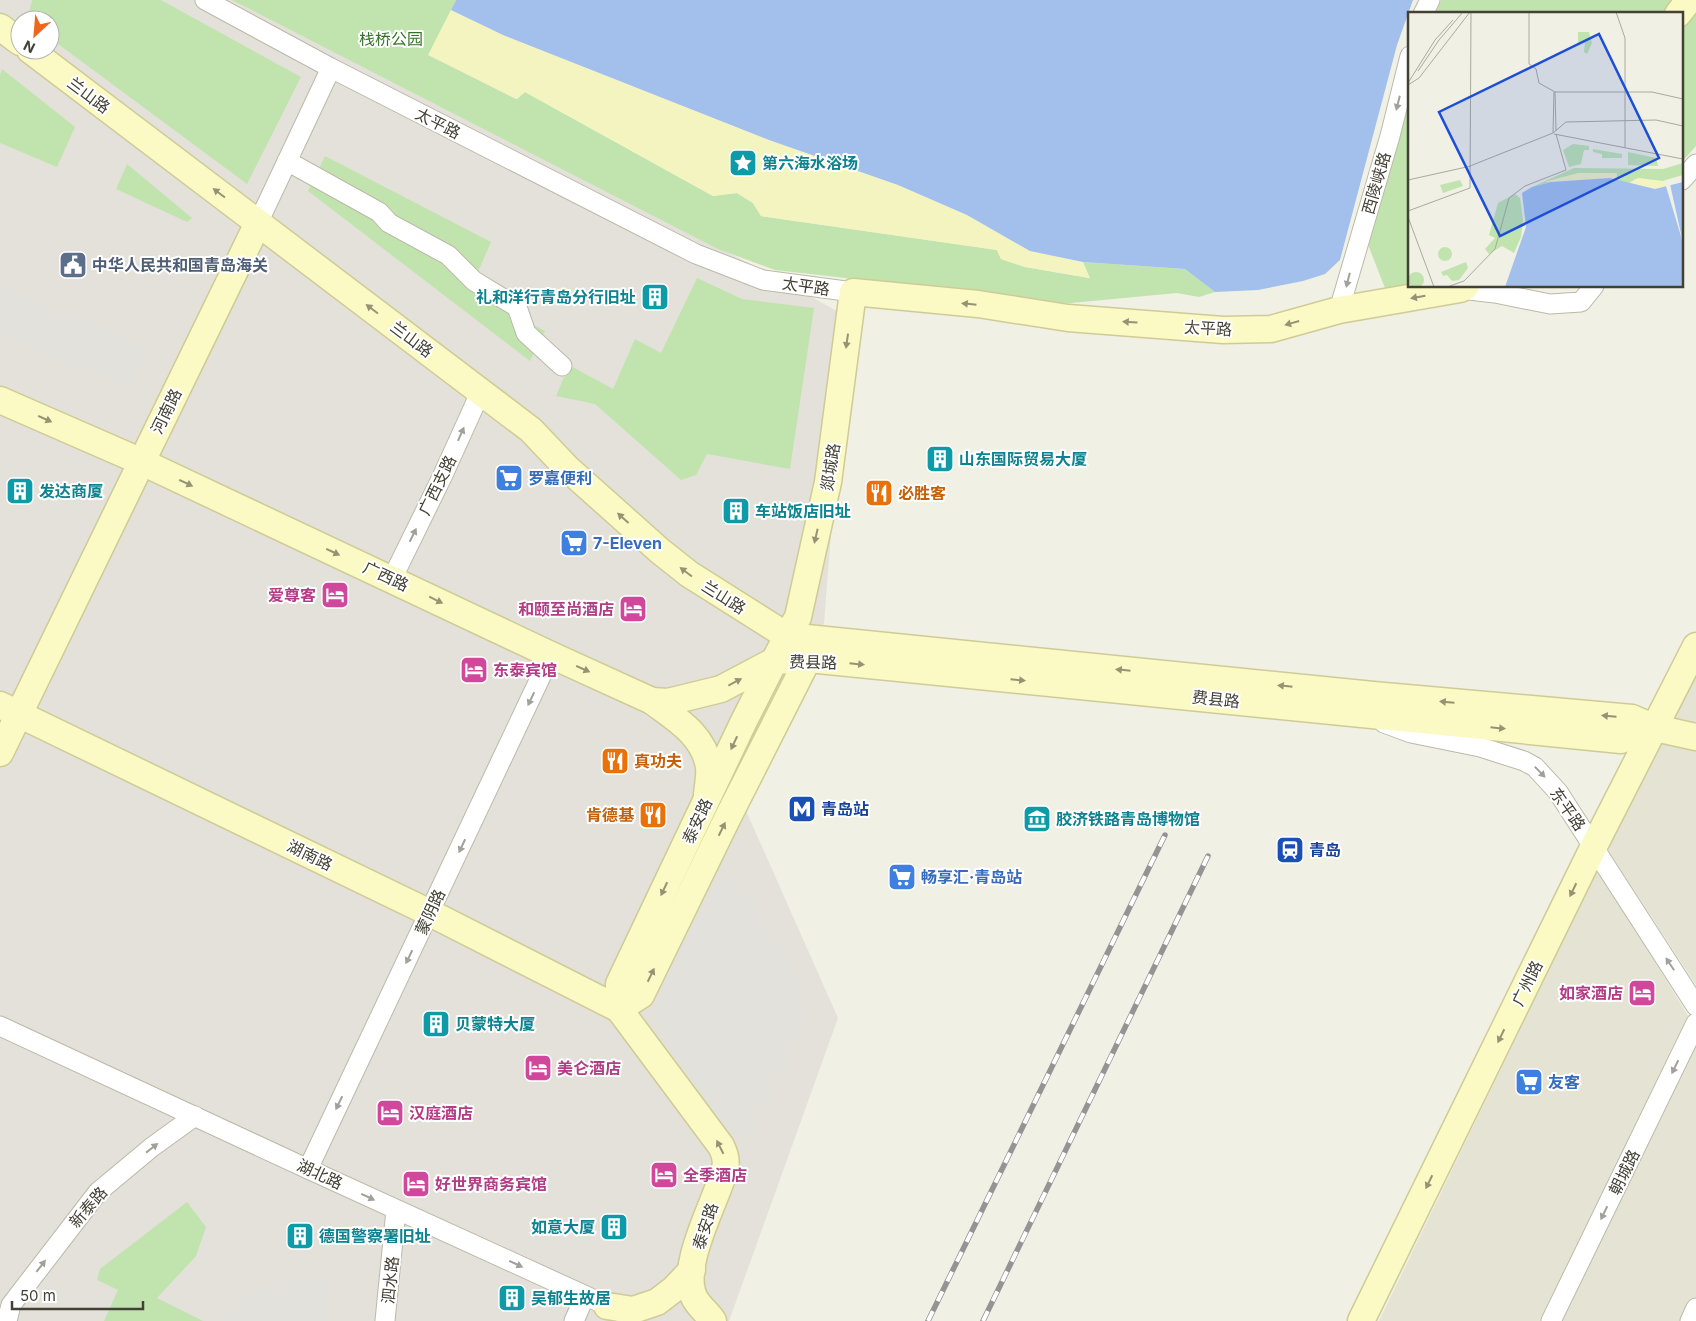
<svg xmlns="http://www.w3.org/2000/svg" width="1696" height="1321" font-family="Inter,'Noto Sans SC',sans-serif">
  <style>
    .residential { fill: #e5e3d3 }
    .industrial { fill: #e3e1d9; fill-rule: evenodd }
    .green { fill: #c1e4af }
    .sand { fill: #f4f4c1 }
    .parking { fill: #e2e1dc }
    .water { fill: #a3bfec }
    .lines { fill: none; stroke-linecap: round; stroke-linejoin: round }
    .street-casing { stroke: #bcb9a8; stroke-width: 21 }
    .secondary-casing { stroke: #cfcb96; stroke-width: 29 }
    .street { stroke: #fff; stroke-width: 19 }
    .secondary { stroke: #fbf9c4; stroke-width: 26 }
    .rail-casing { stroke: #949494; stroke-width: 5.5 }
    .rail { stroke: #fff; stroke-width: 4; stroke-dasharray: 11; stroke-linecap: butt }
    .oneway { fill: #a1a09a }
    .oneway2 { fill: #969375 }
    .labels { text-anchor: middle; dominant-baseline: central; stroke-width: 4; stroke-linejoin: round; paint-order: stroke }
    .park-label { font-size: 16px; fill: #38712b; stroke: #fff }
    .street-label { font-size: 16px; fill: #434035; stroke: #fff }
    .culture-label { font-size: 16px; font-weight: bold; fill: #0d838f; stroke: #fff; text-anchor: start }
    .service-label { font-size: 16px; font-weight: bold; fill: #4e5e75; stroke: #fff; text-anchor: start }
    .shop-label { font-size: 16px; font-weight: bold; fill: #366cbe; stroke: #fff; text-anchor: start }
    .food-label { font-size: 16px; font-weight: bold; fill: #c56008; stroke: #fff; text-anchor: start }
    .hotel-label { font-size: 16px; font-weight: bold; fill: #b23c85; stroke: #fff; text-anchor: start }
    .transit-label { font-size: 16px; font-weight: bold; fill: #164399; stroke: #fff; text-anchor: start }
    .inset-road { fill: none; stroke: #abaa9e; stroke-width: 1 }
    .view { fill: #1d4ed8; fill-opacity: 0.15; stroke: #1d4ed8; stroke-width: 2.5 }
    .inset-edge { fill: none; stroke: #434035; stroke-width: 2.5 }
  </style>
  <rect width="100%" height="100%" fill="#f1f0e4"/>
  <g class="residential">
    <path d="M1696,676v309l-90,-138z"/>
    <path d="M1598,868l98,161v292h-317z"/>
  </g>
  <path class="industrial" d="M0,0h266l47,28 535,289 -24,306 -81,181 95,214 -109,303h-729zM20,20h30v30h-30z"/>
  <g class="green">
    <path d="M32,0h129l140,77 -54,107 -197,-146v-18h-23z"/>
    <path d="M232,0h224l-27,55 87,44 9,-7 188,104 24,-3 16,10 8,13 236,34 4,9 24,8 64,11 -6,-16 102,7 30,23 -16,5 -22,-4 -127,12 -99,-15 -176,-20 -57,-21z"/>
    <path d="M1441,0h255v146l-14,16v-148h-247z"/>
    <path d="M2,69l73,58 -18,40 -57,-24v-68z"/>
    <path d="M1410,89v197l-20,15 -23,-59z"/>
    <path d="M325,156l166,86 -17,39 47,37 24,13 -15,30 -222,-170z"/>
    <path d="M127,164l65,54 -5,4 -71,-33z"/>
    <path d="M697,278l45,21 72,9 -24,161 -83,-15 -11,21 -15,5 -86,-76 -39,-8 13,-31 44,24 22,-50 26,14z"/>
    <path d="M187,1202l19,25 -10,29 -39,42 46,23h-99l14,-31 -21,-10 3,-11z"/>
  </g>
  <path class="sand" d="M451,10l52,25 266,105 129,45 69,30 63,36 53,11 7,16 -65,-11 -24,-8 -4,-9 -236,-34 -8,-13 -16,-10 -24,3 -188,-104 -8,7 -89,-44z"/>
  <g class="parking">
    <path d="M0,286l148,60 -17,42 -131,-53z"/>
    <path d="M737,873l77,134 -68,137 -40,-46 -35,-49 -19,-46 63,-121z"/>
    <path d="M329,1277l-1,44h-104l6,-12 43,-26z"/>
  </g>
  <path class="water" d="M456,0h957l-16,45 -57,215 -15,14 -22,7 -45,9 -43,2 -30,-23 -102,-7 -53,-11 -63,-36 -69,-30 -129,-45 -266,-105 -52,-25z"/>
  <g class="lines">
    <defs>
      <g id="street">
        <path d="M205,0l126,68 365,186 67,26 90,12"/>
        <path d="M1423,14l7,-14"/>
        <path d="M287,161l92,51 10,11 59,32 26,26 43,26 9,26 36,33"/>
        <path d="M1682,180l14,-16"/>
        <path d="M258,223l73,-155"/>
        <path d="M1460,289l35,4 55,11 31,-2 13,-16"/>
        <path d="M1339,310l51,-174 20,-80"/>
        <path d="M392,579l50,-102 39,-86"/>
        <path d="M1384,723l27,10 69,14 44,14 11,6 23,25 138,214"/>
        <path d="M0,1026l308,143 311,142"/>
        <path d="M308,1169l243,-514"/>
        <path d="M7,1321l4,-16 87,-113 54,-45 43,-31"/>
        <path d="M385,1321l11,-111"/>
        <path d="M574,1321l11,-25"/>
        <path d="M1551,1321l145,-298"/>
        <path d="M1690,1321l6,-13"/>
      </g>
      <g id="secondary">
        <path d="M1678,14l11,-14"/>
        <path d="M0,27l20,15"/>
        <path d="M30,50l501,380 36,38 93,83 29,23 98,62 12,13"/>
        <path d="M0,400l142,62 409,193 101,46 16,1 53,-13 53,-28 34,-2 813,81 34,-12"/>
        <path d="M787,636l586,59 259,23 23,10 41,9"/>
        <path d="M652,701c24,18 52,34 57,66 1,8 -1,18 -2,27"/>
        <path d="M0,705l430,208 189,96"/>
        <path d="M0,753l258,-530"/>
        <path d="M619,1009l22,-14 85,-174 82,-162"/>
        <path d="M607,1306l26,4 24,-8 17,-13 18,-19"/>
        <path d="M713,1321c-5,-8 -15,-15 -19,-24 -15,-32 23,-97 31,-129 2,-7 -1,-16 -4,-22l-102,-137v-25l125,-263 43,-85 11,-19 30,-135 25,-190 125,12 90,14 155,12 48,-1 68,-19 121,-21 6,-3"/>
        <path d="M1361,1321l233,-475 102,-200"/>
      </g>
    </defs>
    <use href="#street" class="street-casing"/>
    <use href="#secondary" class="secondary-casing"/>
    <use href="#street" class="street"/>
    <use href="#secondary" class="secondary"/>
    <defs>
      <g id="rail">
        <path d="M928,1321l237,-486"/>
        <path d="M983,1321l225,-465"/>
      </g>
    </defs>
    <use href="#rail" class="rail-casing"/>
    <use href="#rail" class="rail"/>
  </g>
  <defs><path id="oneway-solid" d="M-6-.8H1V-3.2L6.5 0L1 3.2V.8H-6Z" transform="scale(1.25)"/></defs>
  <g class="oneway">
    <use href="#oneway-solid" transform="translate(1398 103) rotate(104)"/>
    <use href="#oneway-solid" transform="translate(1348 280) rotate(104)"/>
    <use href="#oneway-solid" transform="translate(461 434) rotate(-66)"/>
    <use href="#oneway-solid" transform="translate(413 535) rotate(-64)"/>
    <use href="#oneway-solid" transform="translate(531 699) rotate(115)"/>
    <use href="#oneway-solid" transform="translate(1540 772) rotate(46)"/>
    <use href="#oneway-solid" transform="translate(462 846) rotate(115)"/>
    <use href="#oneway-solid" transform="translate(409 957) rotate(116)"/>
    <use href="#oneway-solid" transform="translate(1670 964) rotate(-123)"/>
    <use href="#oneway-solid" transform="translate(1675 1067) rotate(116)"/>
    <use href="#oneway-solid" transform="translate(339 1103) rotate(116)"/>
    <use href="#oneway-solid" transform="translate(152 1148) rotate(-38)"/>
    <use href="#oneway-solid" transform="translate(368 1197) rotate(25)"/>
    <use href="#oneway-solid" transform="translate(1604 1213) rotate(116)"/>
    <use href="#oneway-solid" transform="translate(516 1264) rotate(25)"/>
    <use href="#oneway-solid" transform="translate(41 1266) rotate(-52)"/>
  </g>
  <g class="oneway2">
    <use href="#oneway-solid" transform="translate(219 193) rotate(-143)"/>
    <use href="#oneway-solid" transform="translate(1418 297) rotate(170)"/>
    <use href="#oneway-solid" transform="translate(969 304) rotate(-174)"/>
    <use href="#oneway-solid" transform="translate(372 309) rotate(-143)"/>
    <use href="#oneway-solid" transform="translate(1130 322) rotate(-176)"/>
    <use href="#oneway-solid" transform="translate(1292 323) rotate(164)"/>
    <use href="#oneway-solid" transform="translate(847 341) rotate(98)"/>
    <use href="#oneway-solid" transform="translate(45 419) rotate(24)"/>
    <use href="#oneway-solid" transform="translate(186 483) rotate(25)"/>
    <use href="#oneway-solid" transform="translate(623 518) rotate(-138)"/>
    <use href="#oneway-solid" transform="translate(816 536) rotate(103)"/>
    <use href="#oneway-solid" transform="translate(333 552) rotate(25)"/>
    <use href="#oneway-solid" transform="translate(686 572) rotate(-143)"/>
    <use href="#oneway-solid" transform="translate(436 600) rotate(26)"/>
    <use href="#oneway-solid" transform="translate(857 664) rotate(6)"/>
    <use href="#oneway-solid" transform="translate(583 669) rotate(24)"/>
    <use href="#oneway-solid" transform="translate(1123 670) rotate(-174)"/>
    <use href="#oneway-solid" transform="translate(1018 680) rotate(6)"/>
    <use href="#oneway-solid" transform="translate(735 682) rotate(-28)"/>
    <use href="#oneway-solid" transform="translate(1285 686) rotate(-174)"/>
    <use href="#oneway-solid" transform="translate(1447 702) rotate(-175)"/>
    <use href="#oneway-solid" transform="translate(1609 716) rotate(-175)"/>
    <use href="#oneway-solid" transform="translate(1498 728) rotate(6)"/>
    <use href="#oneway-solid" transform="translate(734 743) rotate(115)"/>
    <use href="#oneway-solid" transform="translate(722 829) rotate(-64)"/>
    <use href="#oneway-solid" transform="translate(664 889) rotate(115)"/>
    <use href="#oneway-solid" transform="translate(1573 890) rotate(116)"/>
    <use href="#oneway-solid" transform="translate(651 975) rotate(-64)"/>
    <use href="#oneway-solid" transform="translate(1501 1036) rotate(116)"/>
    <use href="#oneway-solid" transform="translate(720 1147) rotate(-117)"/>
    <use href="#oneway-solid" transform="translate(1429 1182) rotate(116)"/>
  </g>
  <defs>
    <symbol id="sight-square" viewBox="-11 -11 22 22"><rect x="-9" y="-9" width="18" height="18" rx="4" fill="#0f9aa8" stroke="#fff"/><path d="M0-6L1.8-2.2L6-1.7L2.9 1.2L3.7 5.4L0 3.3L-3.7 5.4L-2.9 1.2L-6-1.7L-1.8-2.2Z" fill="#fff"/></symbol>
    <symbol id="civic-square" viewBox="-11 -11 22 22"><rect x="-9" y="-9" width="18" height="18" rx="4" fill="#5c6f8a" stroke="#fff"/><path d="M-.6-6.5H3V-4.5H.6V-3L4-1V1h2V6H-6V1h2V-1L-.6-3ZM-1.2 2.5V6h2.4V2.5Z" fill="#fff"/></symbol>
    <symbol id="building-square" viewBox="-11 -11 22 22"><rect x="-9" y="-9" width="18" height="18" rx="4" fill="#0f9aa8" stroke="#fff"/><path d="M-4-6H4V6H1V3H-1V6H-4ZM-2.5-4.3h1.7v1.8h-1.7ZM.8-4.3h1.7v1.8H.8ZM-2.5-1h1.7V.8h-1.7ZM.8-1h1.7V.8H.8Z" fill="#fff"/></symbol>
    <symbol id="supermarket-square" viewBox="-11 -11 22 22"><rect x="-9" y="-9" width="18" height="18" rx="4" fill="#3f7fe0" stroke="#fff"/><path d="M-6-5.5h2.5l.6 2H6L4.5 2H-2.5L-4.4-4H-6ZM-1.5 3.2a1.3 1.3 0 1 0 .1 0ZM3 3.2a1.3 1.3 0 1 0 .1 0Z" fill="#fff"/></symbol>
    <symbol id="restaurant-square" viewBox="-11 -11 22 22"><rect x="-9" y="-9" width="18" height="18" rx="4" fill="#e8710a" stroke="#fff"/><path d="M-5-6h1v4h1v-4h1v4h1v-4h1v5L-1.5 .5V6h-2V.5L-5-1ZM5-6V6H3V1.5H1.5Q1.5-4 5-6Z" fill="#fff"/></symbol>
    <symbol id="hotel-square" viewBox="-11 -11 22 22"><rect x="-9" y="-9" width="18" height="18" rx="4" fill="#d1479c" stroke="#fff"/><path d="M-6-4.5h1.5V1H6V5H4.5V3h-9V5H-6ZM-4 0a1.8 1.8 0 1 1 3.6 0ZM.5 0V-2.5h3Q6-2.5 6 0Z" fill="#fff"/></symbol>
    <symbol id="metro-square" viewBox="-11 -11 22 22"><rect x="-9" y="-9" width="18" height="18" rx="4" fill="#1a4fb4" stroke="#fff"/><path d="M-5.5 5V-5H-3L0 0L3-5H5.5V5H3V-.5L0 4L-3-.5V5Z" fill="#fff"/></symbol>
    <symbol id="museum-square" viewBox="-11 -11 22 22"><rect x="-9" y="-9" width="18" height="18" rx="4" fill="#0f9aa8" stroke="#fff"/><path d="M0-6L6-3V-2H-6V-3ZM-5-1h2V3h-2ZM-1-1h2V3h-2ZM3-1h2V3H3ZM-6 4H6V6H-6Z" fill="#fff"/></symbol>
    <symbol id="station-square" viewBox="-11 -11 22 22"><rect x="-9" y="-9" width="18" height="18" rx="4" fill="#1a4fb4" stroke="#fff"/><path d="M-3-6H3Q5-6 5-4V2Q5 4 3 4L4.5 6H3L1.5 4h-3L-3 6H-4.5L-3 4Q-5 4-5 2V-4Q-5-6-3-6ZM-3.5-4v3h7v-3ZM-3.5 1v1.5H-2V1ZM2 1v1.5H3.5V1Z" fill="#fff"/></symbol>
  </defs>
  <g fill-rule="evenodd">
    <use href="#sight-square" x="727" y="147" width="32" height="32"/>
    <use href="#civic-square" x="57" y="249" width="32" height="32"/>
    <use href="#building-square" x="639" y="281" width="32" height="32"/>
    <use href="#building-square" x="924" y="443" width="32" height="32"/>
    <use href="#supermarket-square" x="493" y="462" width="32" height="32"/>
    <use href="#building-square" x="4" y="475" width="32" height="32"/>
    <use href="#restaurant-square" x="863" y="477" width="32" height="32"/>
    <use href="#building-square" x="720" y="495" width="32" height="32"/>
    <use href="#supermarket-square" x="558" y="527" width="32" height="32"/>
    <use href="#hotel-square" x="319" y="579" width="32" height="32"/>
    <use href="#hotel-square" x="617" y="593" width="32" height="32"/>
    <use href="#hotel-square" x="458" y="654" width="32" height="32"/>
    <use href="#restaurant-square" x="599" y="745" width="32" height="32"/>
    <use href="#metro-square" x="786" y="793" width="32" height="32"/>
    <use href="#restaurant-square" x="637" y="799" width="32" height="32"/>
    <use href="#museum-square" x="1021" y="803" width="32" height="32"/>
    <use href="#station-square" x="1274" y="834" width="32" height="32"/>
    <use href="#supermarket-square" x="886" y="861" width="32" height="32"/>
    <use href="#hotel-square" x="1626" y="977" width="32" height="32"/>
    <use href="#building-square" x="420" y="1008" width="32" height="32"/>
    <use href="#hotel-square" x="522" y="1052" width="32" height="32"/>
    <use href="#supermarket-square" x="1513" y="1066" width="32" height="32"/>
    <use href="#hotel-square" x="374" y="1097" width="32" height="32"/>
    <use href="#hotel-square" x="648" y="1159" width="32" height="32"/>
    <use href="#hotel-square" x="400" y="1168" width="32" height="32"/>
    <use href="#building-square" x="598" y="1211" width="32" height="32"/>
    <use href="#building-square" x="284" y="1220" width="32" height="32"/>
    <use href="#building-square" x="496" y="1282" width="32" height="32"/>
  </g>
  <g class="labels">
    <g class="park-label">
      <text x="391" y="39">栈桥公园</text>
    </g>
    <g class="street-label">
      <text transform="translate(89 95) rotate(37)">兰山路</text>
      <text transform="translate(438 123) rotate(27)">太平路</text>
      <text transform="translate(1376 183) rotate(-74)">西陵峡路</text>
      <text transform="translate(806 286) rotate(8)">太平路</text>
      <text transform="translate(1208 328) rotate(3)">太平路</text>
      <text transform="translate(412 339) rotate(37)">兰山路</text>
      <text transform="translate(166 411) rotate(-64)">河南路</text>
      <text transform="translate(830 467) rotate(-81)">郯城路</text>
      <text transform="translate(437 485) rotate(-64)">广西支路</text>
      <text transform="translate(386 576) rotate(25)">广西路</text>
      <text transform="translate(724 597) rotate(32)">兰山路</text>
      <text transform="translate(813 662) rotate(1)">费县路</text>
      <text transform="translate(1216 699) rotate(6)">费县路</text>
      <text transform="translate(1568 809) rotate(55)">东平路</text>
      <text transform="translate(697 821) rotate(-65)">泰安路</text>
      <text transform="translate(310 855) rotate(26)">湖南路</text>
      <text transform="translate(430 912) rotate(-65)">蒙阴路</text>
      <text transform="translate(1527 983) rotate(-64)">广州路</text>
      <text transform="translate(1624 1172) rotate(-64)">朝城路</text>
      <text transform="translate(320 1174) rotate(25)">湖北路</text>
      <text transform="translate(88 1207) rotate(-49)">新泰路</text>
      <text transform="translate(705 1226) rotate(-72)">泰安路</text>
      <text transform="translate(390 1280) rotate(-84)">泗水路</text>
    </g>
    <g class="culture-label">
      <text x="762" y="163">第六海水浴场</text>
      <text x="636" y="297" text-anchor="end">礼和洋行青岛分行旧址</text>
      <text x="959" y="459">山东国际贸易大厦</text>
      <text x="39" y="491">发达商厦</text>
      <text x="755" y="511">车站饭店旧址</text>
      <text x="1056" y="819">胶济铁路青岛博物馆</text>
      <text x="455" y="1024">贝蒙特大厦</text>
      <text x="595" y="1227" text-anchor="end">如意大厦</text>
      <text x="319" y="1236">德国警察署旧址</text>
      <text x="531" y="1298">吴郁生故居</text>
    </g>
    <g class="service-label">
      <text x="92" y="265">中华人民共和国青岛海关</text>
    </g>
    <g class="shop-label">
      <text x="528" y="478">罗嘉便利</text>
      <text x="593" y="543">7-Eleven</text>
      <text x="921" y="877">畅享汇·青岛站</text>
      <text x="1548" y="1082">友客</text>
    </g>
    <g class="food-label">
      <text x="898" y="493">必胜客</text>
      <text x="634" y="761">真功夫</text>
      <text x="634" y="815" text-anchor="end">肯德基</text>
    </g>
    <g class="hotel-label">
      <text x="316" y="595" text-anchor="end">爱尊客</text>
      <text x="614" y="609" text-anchor="end">和颐至尚酒店</text>
      <text x="493" y="670">东泰宾馆</text>
      <text x="1623" y="993" text-anchor="end">如家酒店</text>
      <text x="557" y="1068">美仑酒店</text>
      <text x="409" y="1113">汉庭酒店</text>
      <text x="683" y="1175">全季酒店</text>
      <text x="435" y="1184">好世界商务宾馆</text>
    </g>
    <g class="transit-label">
      <text x="821" y="809">青岛站</text>
      <text x="1309" y="850">青岛</text>
    </g>
  </g>
  <g transform="translate(1408 12)">
    <rect width="275" height="275" fill="#f1f0e4"/>
    <path d="M170,20h11l3,11 -5,11 -3,-2 1,-9h-7zM165,132l16,2v4h-5l-3,14 -12,3 -6,-17zM185,137l29,5v4h-20v-4l-9,-2zM220,140l28,6 2,8 -30,-1zM275,151v12l-24,7 -21,-4 -9,5h-10l-3,-10 -37,1 -47,13 42,-19 89,1zM52,168l3,6 -20,7 -3,-8zM107,182l5,4 3,22 -2,17 -7,16 -12,-7 -13,8 -4,-5 10,-11 -6,-3 9,-32zM30 242a7 7 0 1 1 14 0a7 7 0 1 1-14 0ZM58,250l2,6 -9,12 -7,1 -5,-6 -4,1 -2,-4zM0 268a8 8 0 1 1 16 0a8 8 0 1 1-16 0Z" fill="#c1e4af"/>
    <path d="M170,161h39l-1,5 -72,4zM230,166l25,3 5,4 -13,4 -24,-7z" fill="#f4f4c1"/>
    <path d="M202,166l45,11 28,-7v105h-178l21,-60 -4,-34 10,-6 19,-5z" fill="#a3bfec"/>
    <path d="M263,170l-1,2 13,59 -18,-60z" fill="#f1f0e4"/>
    <path class="inset-road" d="M121,0v52l7,5 3,14 16,9h97l31,7M208,0l9,26v110M10,59l21,-31 24,-28M0,71l27,-43 18,-20M0,73l11,-7 51,-66M147,80l1,39M145,121l1,-41M146,122l129,25M62,154l83,-33 13,-11 90,-2 27,6M0,168l63,-14M0,199l62,-23 1,-176M0,205l26,70M39,275l17,-6 31,-32 14,-51 16,-12 41,-16 -10,-36"/>
    <path class="view" d="M191,22l60,124 -159,78 -61,-124z"/>
    <rect width="275" height="275" class="inset-edge"/>
  </g>
  <g transform="translate(35 35) rotate(206)"><circle r="24" fill="#ffffff" stroke="#b4b3ae"/>
  <path d="M0-4L9 19L0 12L-9 19Z" fill="#ee671e"/>
  <text y="-8" font-size="14" font-weight="bold" text-anchor="middle" fill="#434035">N</text>
  </g>
  <path d="M12 1301v8h131v-8" fill="none" stroke="#434035" stroke-width="2.5"/>
  <text x="20" y="1301" font-size="15" fill="#434035" stroke="#ffffff" stroke-width="4" paint-order="stroke">50 m</text>
</svg>
